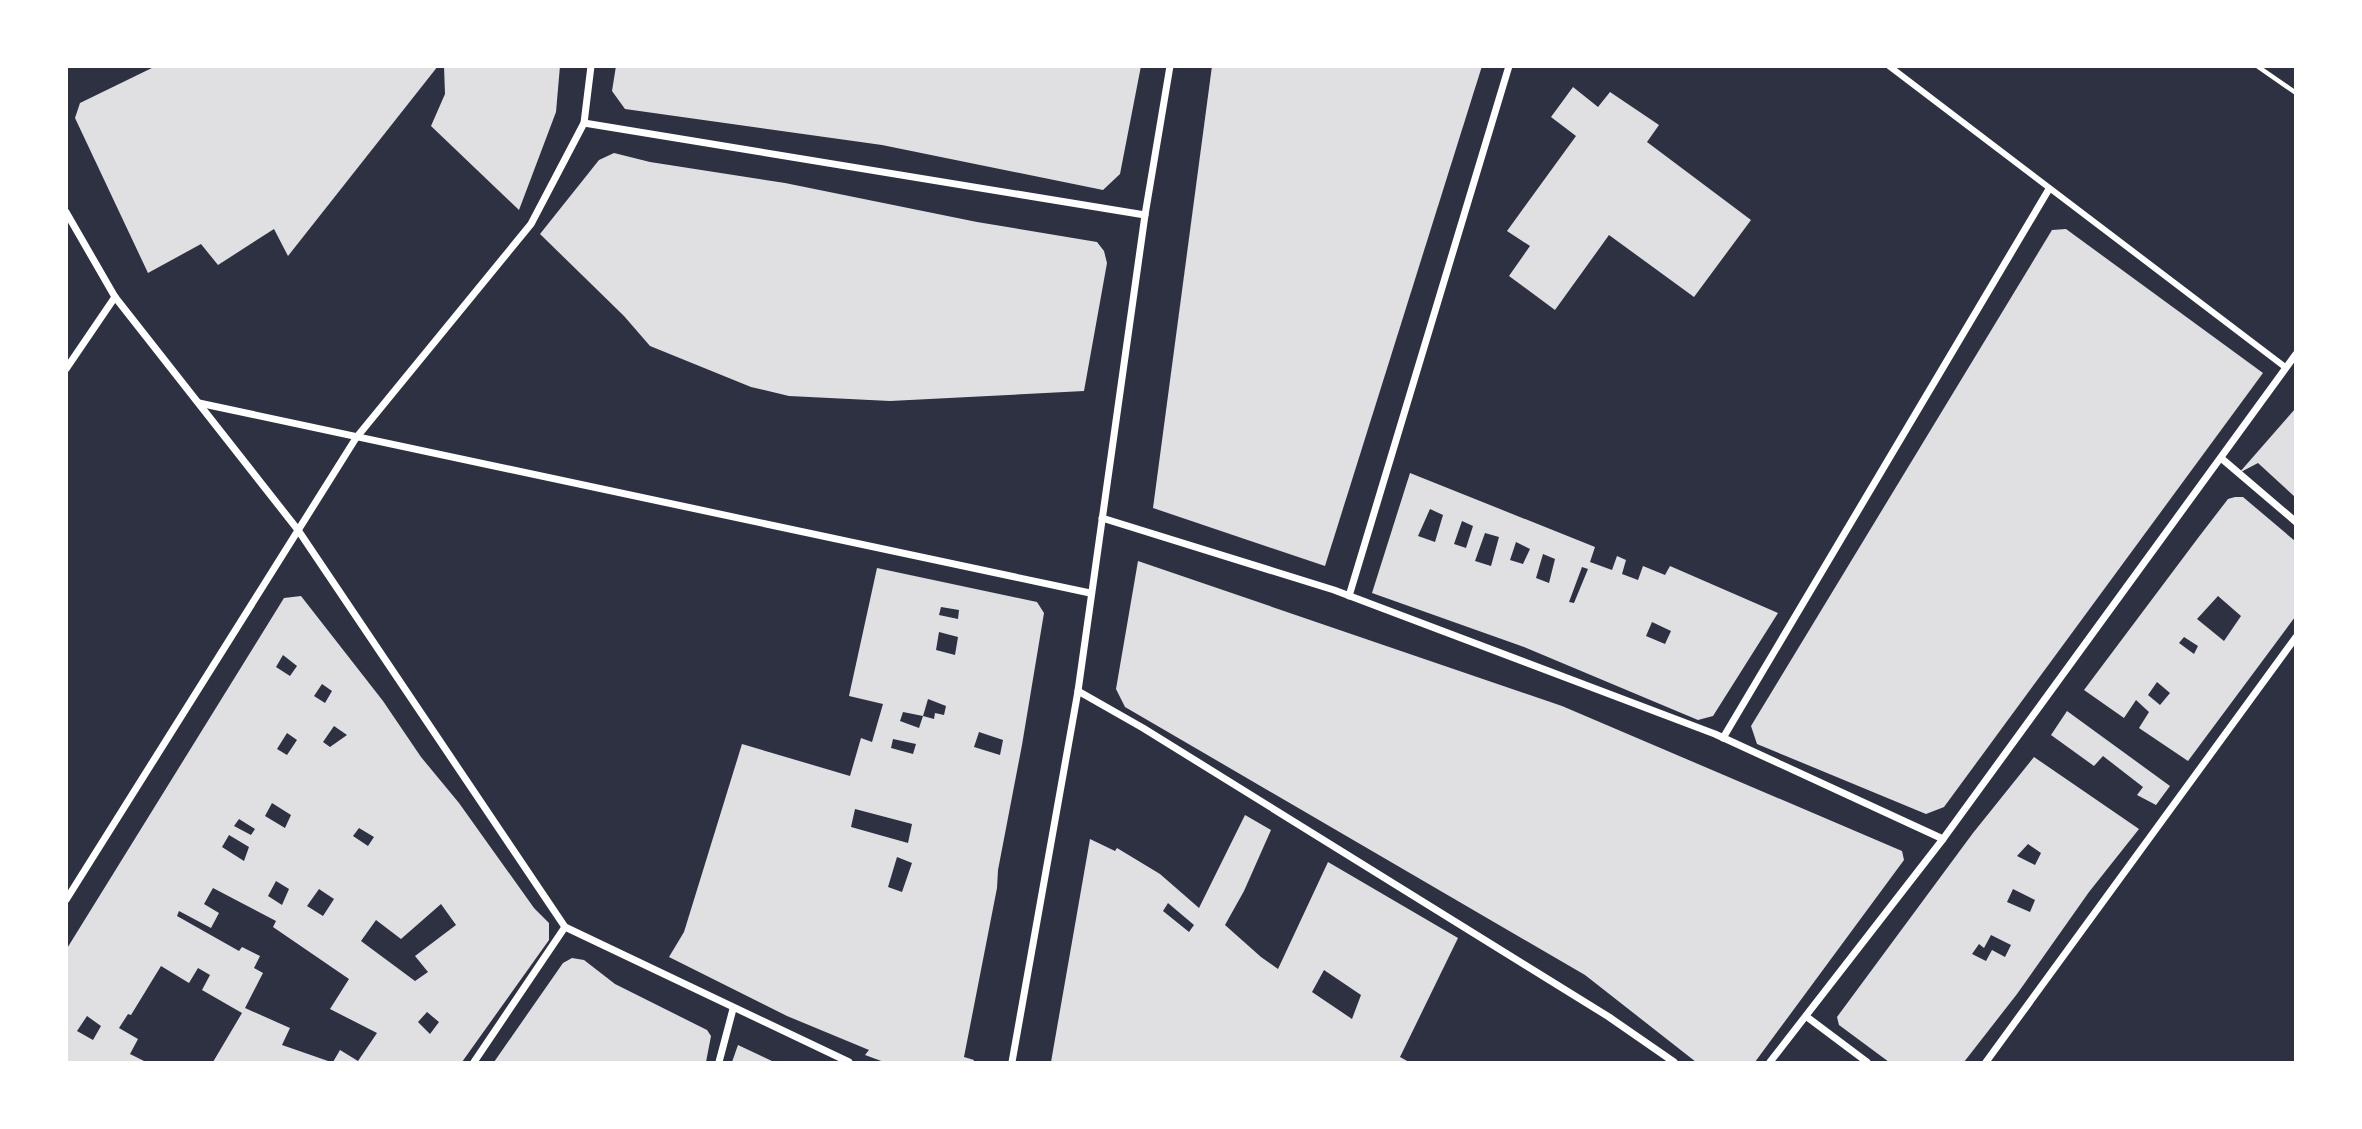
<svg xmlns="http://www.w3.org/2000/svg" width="2362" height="1129" font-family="'DM Sans',sans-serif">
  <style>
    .building { fill: #e0e0e3; fill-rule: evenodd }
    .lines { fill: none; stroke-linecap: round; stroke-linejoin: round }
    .path { stroke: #fff; stroke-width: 4.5 }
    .pedestrian { stroke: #fff; stroke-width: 6 }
    .minor { stroke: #fff; stroke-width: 7 }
  </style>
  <rect width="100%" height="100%" fill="#2d3142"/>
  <g class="building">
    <path d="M156,66h282l-150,190 -14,-27 -56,36 -17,-21 -53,29 -73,-155 5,-15z"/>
    <path d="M444,66h116l-4,46 -37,98 -88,-84 14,-32z"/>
    <path d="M616,66h525l-21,108 -17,16 -221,-45 -257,-36 -13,-18z"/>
    <path d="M1212,66h270l-157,500 -172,-58z"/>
    <path d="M1573,87l25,20 12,-15 49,33 -12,17 104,78 -57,77 -85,-62 -54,75 -46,-34 21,-30 -23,-15 69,-95 -25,-19z"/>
    <path d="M614,153l36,9 135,21 192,39 120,20 7,9 3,12 -23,128 -194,10 -101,-5 -38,-9 -101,-41 -26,-30 -84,-82 59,-74z"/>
    <path d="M2066,229l197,144 -319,434 -18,7 -169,-70 -6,-18 301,-496z"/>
    <path d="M2295,409v88l-37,-34 -19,10z"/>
    <path d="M1410,473l185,74 -5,15 22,8 5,-14 9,4 -4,14 16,6 5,-14 22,9 5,-9 108,47 -65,103 -15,4 -174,-73 -152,-54zM1430,509l13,6 -8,27 -17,-6zM1462,521l11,5 -7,22 -12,-4zM1485,533l14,4 -8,29 -16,-5zM1516,542l14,7 -7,15 -13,-4zM1543,554l12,5 -6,24 -13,-5zM1582,567l6,2 -14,34 -5,-1zM1652,622l19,9 -6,13 -19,-8z"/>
    <path d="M2235,497h8l52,44v76l-107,144 -49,-33 10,-16 -13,-12 -12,18 -40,-28 114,-152 30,-39zM2218,596l23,20 -17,25 -27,-22zM2184,637l14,9 -4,8 -15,-11zM2157,682l13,11 -10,12 -12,-10z"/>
    <path d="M1138,561l424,145 340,145 2,9 -149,202h-59l-111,-87 -460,-268 -9,-18z"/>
    <path d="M877,568l160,34 7,11 -22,132 -24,125 -1,18 -33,169 10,3 -1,2h-89l-19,-7 4,-5 -82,-34 -118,-59 15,-25 58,-188 108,32 11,-38 11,4 11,-38 -34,-8zM941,607l18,3 -1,9 -19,-4zM939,632l19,5 -3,18 -19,-5zM928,699l18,7 -2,9 -9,-2 -1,6 -11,-3zM903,712l20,4 -4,12 -19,-7zM979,732l24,8 -3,15 -26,-8zM893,739l23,5 -3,10 -22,-6zM855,809l57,15 -4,19 -57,-16zM897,857l15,6 -10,29 -14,-5z"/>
    <path d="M301,596l82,105 38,56 38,46 75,105 15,15v17l-87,122h-129l7,-12 18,11 19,-28 -47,-24 19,-30 -76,-52 3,-6 -63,-33 -9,16 15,9 -8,15 -32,-17 -2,5 62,35 3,-4 18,9 -6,12 9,5 -18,35 45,20 -8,17 49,17h-118l29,-49 -40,-23 8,-15 -12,-7 -9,15 -28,-17 -30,49 -3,-1 -9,14 19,11 -8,15 16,8h-80v-112l218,-352zM283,655l14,11 -7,10 -14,-9zM322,684l10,7 -7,12 -11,-7zM334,726l13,9 -17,12 -7,-5zM287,733l10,7 -10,15 -10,-6zM272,803l19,12 -6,13 -20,-12zM239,819l16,10 -4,6 -17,-9zM359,828l15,9 -6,9 -15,-10zM229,835l20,12 -5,14 -22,-14zM276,881l13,8 -7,16 -14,-9zM319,889l15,10 -11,17 -16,-10zM441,904l15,21 -41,31 13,16 -13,9 -54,-40 15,-21 25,19zM427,1012l12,10 -9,12 -12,-12zM87,1016l14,10 -8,14 -16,-9z"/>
    <path d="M2067,711l103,75 -14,19 -19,-10 6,-8 -40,-31 -9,10 -43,-31z"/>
    <path d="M2034,757l105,72 -50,63 -72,102 -53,68h-75l-50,-37 -2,-8 136,-184zM2028,844l13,9 -6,12 -18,-9zM2013,889l22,11 -5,12 -23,-10zM1991,935l20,10 -6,12 -13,-7 -6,11 -14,-7 7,-10 5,4z"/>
    <path d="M1245,815l26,15 -27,61 -19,34 36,32 17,12 50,-107 130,76 -58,119 9,5h-358l39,-223 25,12 2,-3 43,26 39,34zM1168,903l26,22 -5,7 -26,-21zM1324,970l37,25 -9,24 -40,-27z"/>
    <path d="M572,958l12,2 31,24 92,46 4,6 -5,26h-212l69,-99z"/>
    <path d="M738,1045l36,17h-42z"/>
  </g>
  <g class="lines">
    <path class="path" d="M2257,66l39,27"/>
    <path class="pedestrian" d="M1889,66l396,301"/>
    <g class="minor">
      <path d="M584,123l561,92"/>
      <path d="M66,212l49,85 183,233 267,397 284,135"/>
      <path d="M66,369l49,-72"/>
      <path d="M199,403l891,190"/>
      <path d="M2221,458l75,64"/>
      <path d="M1102,518l232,72 381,144 228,105"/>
      <path d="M1349,596l160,-530"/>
      <path d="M1078,691l65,37 466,289 65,45"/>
      <path d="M1723,738l326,-549"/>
      <path d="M66,900l290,-462 175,-214 53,-101 7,-57"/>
      <path d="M1807,1017l60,45"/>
      <path d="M474,1062l91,-135"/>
      <path d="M719,1062l14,-53"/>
      <path d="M1012,1062l66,-371 67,-476 25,-149"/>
      <path d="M1770,1062l173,-223 353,-485"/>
      <path d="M1986,1062l310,-425"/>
    </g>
  </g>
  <rect width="2362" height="1129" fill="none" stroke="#ffffff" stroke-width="136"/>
</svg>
